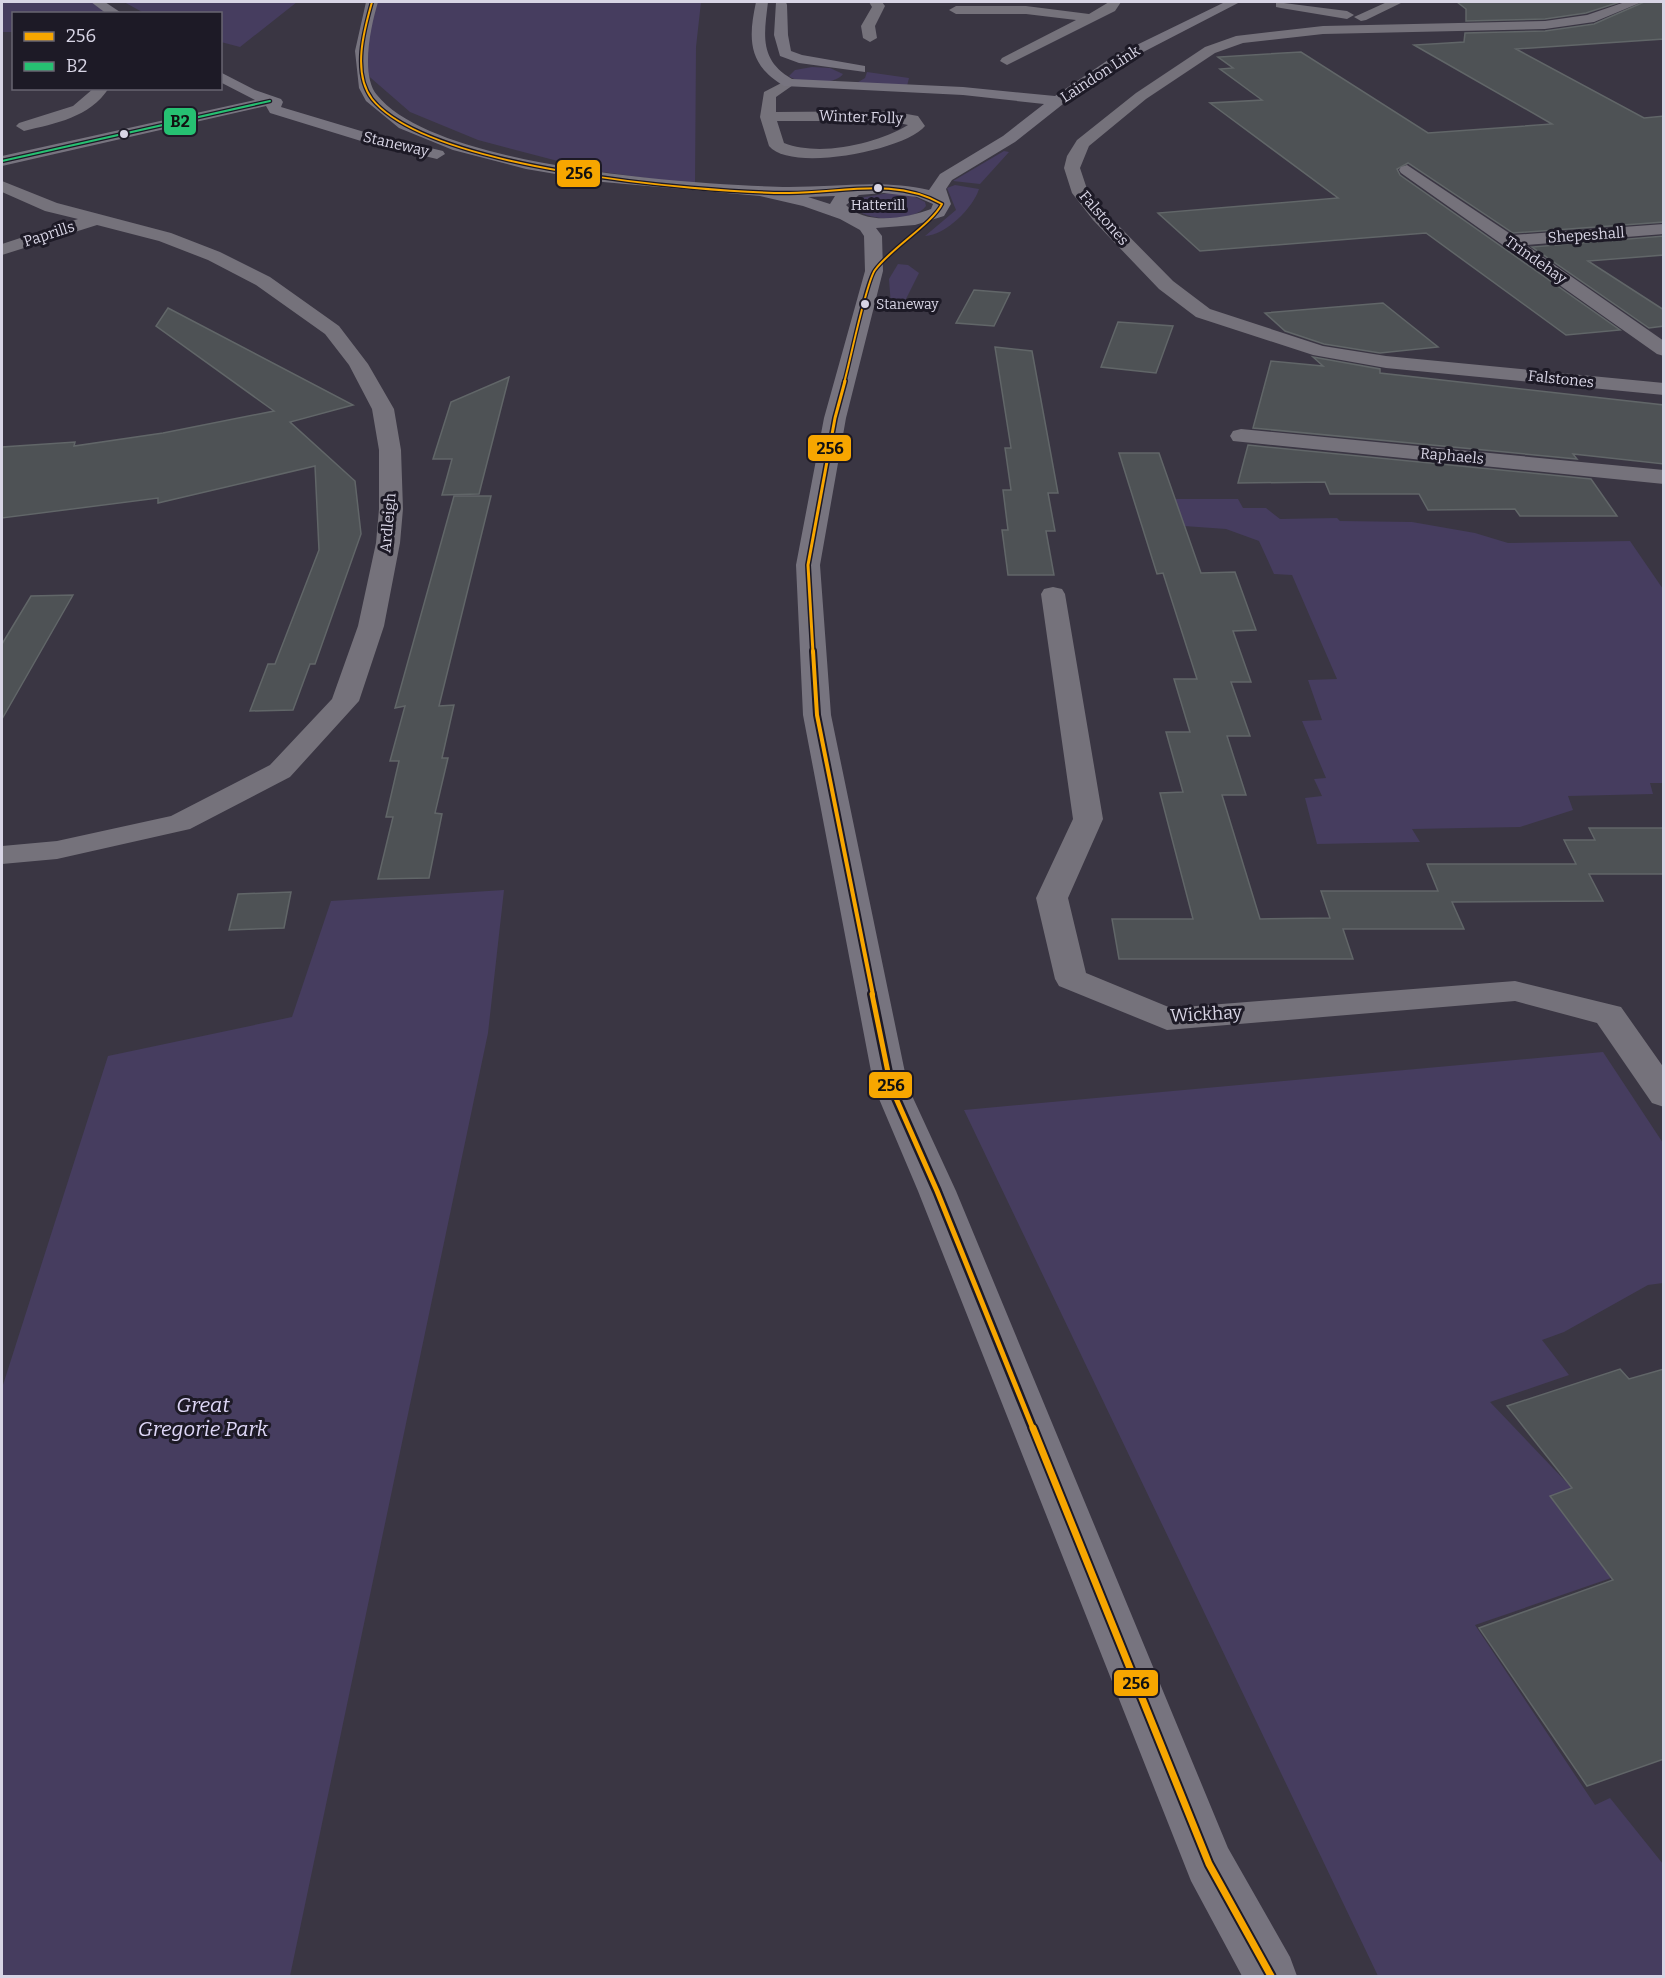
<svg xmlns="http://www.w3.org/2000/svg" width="1665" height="1978" font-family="Bitter,serif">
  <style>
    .green { fill: #463d5f }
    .building { fill: #4e5255; stroke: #616668; stroke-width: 1.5 }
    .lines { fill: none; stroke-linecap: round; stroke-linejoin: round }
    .street { fill: #75727b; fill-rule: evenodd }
    .secondary { fill: #77747f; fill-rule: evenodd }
    .bus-1-far4-casing { stroke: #1d1a26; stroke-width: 4.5 }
    .bus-1-far3-casing { stroke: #1d1a26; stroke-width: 6 }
    .bus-1-far2-casing { stroke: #1d1a26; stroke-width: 8 }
    .bus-1-far1-casing { stroke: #1d1a26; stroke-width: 10 }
    .bus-1-casing { stroke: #1d1a26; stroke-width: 11 }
    .bus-2-casing { stroke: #1d1a26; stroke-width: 4.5 }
    .bus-1-far4 { stroke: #f7a600; stroke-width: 2 }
    .bus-1-far3 { stroke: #f7a600; stroke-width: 3 }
    .bus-1-far2 { stroke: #f7a600; stroke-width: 4 }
    .bus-1-far1 { stroke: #f7a600; stroke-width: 5 }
    .bus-1 { stroke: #f7a600; stroke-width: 7 }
    .bus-2 { stroke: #26c172; stroke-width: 2 }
    .bus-dot { fill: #d8d5e5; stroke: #1d1a26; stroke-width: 2 }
    .labels { text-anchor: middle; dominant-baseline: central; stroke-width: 6; stroke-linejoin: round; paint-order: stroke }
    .far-bus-label { font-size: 14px; fill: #d8d5e5; stroke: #1d1a26 }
    .far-street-label { font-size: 15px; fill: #d8d5e5; stroke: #1d1a26 }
    .street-label { font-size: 18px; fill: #d8d5e5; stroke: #1d1a26 }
    .near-park-label { font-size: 21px; font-style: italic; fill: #ded7f7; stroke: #1d1a26 }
    .line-badge { stroke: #1d1a26; stroke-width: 2 }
    .pale-badge-label { font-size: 16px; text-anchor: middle; font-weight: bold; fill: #111 }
  </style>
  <rect width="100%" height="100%" fill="#3a3643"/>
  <g class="green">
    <path d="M2,2h95l20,11 -103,1 -1,18h-11z"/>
    <path d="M124,2h173l-57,45 -19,-5 -1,-28 -76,-1z"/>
    <path d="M372,2h329l-5,45 -1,138 -99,-14 -118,-31 -68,-28 -46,-40 3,-55z"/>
    <path d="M812,67l18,1 13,6c-7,11 -44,11 -54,2l6,-6z"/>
    <path d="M867,72l42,6 -2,8 -52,-2 10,-6z"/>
    <path d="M1004,151l5,1 -29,32 -27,-3z"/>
    <path d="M955,185l24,4c-6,19 -33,46 -54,47l31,-26 -9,-22z"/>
    <path d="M889,193l22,2 14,7 1,4c-12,17 -64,17 -74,-2l7,-6z"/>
    <path d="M898,264l10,1 11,8 -17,34 -11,-1 -2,-27z"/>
    <path d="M1134,499h104l5,9h23l14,11 57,-1 3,3 72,1 63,11 33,10 122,-2 33,48v194h-13l3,11 -85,2 5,14 -53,17 -108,2 8,13 -103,2 -12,-46 17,-2 -8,-17 12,-1 -24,-57 20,-1 -14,-40 29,-1 -45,-104 -18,-1 -15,-33 -33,-12 -70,-5z"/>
    <path d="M504,890l-16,143 -198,943h-288v-588l106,-332 184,-39 39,-116z"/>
    <path d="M1603,1052l60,91v140l-15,2 -84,47 -22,8 27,35 -79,27 82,86 -21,8 38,48 22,34 -136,47 120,180 15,-7 53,66v112h-285l-414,-866z"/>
  </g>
  <g class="building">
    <path d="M1457,2h163l-34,11 -41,6 -79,2v-12z"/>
    <path d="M1644,2h20v37l-148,10 128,69 20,-2v106l-151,11 -105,-70 -11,6 3,6 220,155 -54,5 -140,-102 -226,18 -42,-38 180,-15 -128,-95 52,-3 -42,-31 13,-1 -15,-11 83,-5 127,81 124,-9 -138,-79 50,-3 1,-9 80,-2 49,-7z"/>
    <path d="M1664,236v19l-76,6 76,49v16l-15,2 -117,-81z"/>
    <path d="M974,290l36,3 -16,33 -38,-3z"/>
    <path d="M1383,303l55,44 -58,6 -56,-9 -39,-13 -20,-18z"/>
    <path d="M168,308l185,97 -63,17 65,59 6,53 -46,130h-5l-17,46 -43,1 18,-47h7l44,-114 -4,-84 -157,37v-5l-156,20v-71l73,-5 -1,4 89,-13 111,-22 -118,-85z"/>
    <path d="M1118,322l55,4 -17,47 -55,-6z"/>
    <path d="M995,347l37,4 26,142h-10l7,38h-9l8,44h-46l-6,-45h6l-5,-40h8l-6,-42h6z"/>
    <path d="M1313,357l67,12v4l284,32v59l-91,-10 4,5 -324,-31 18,-67 52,5z"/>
    <path d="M509,377l-30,117 -37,1 10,-36h-19l18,-57z"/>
    <path d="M1248,445l343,34 26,37h-97l-5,-7 -87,1 -9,-16h-89l-5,-12 -87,1z"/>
    <path d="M1119,453h40l42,120 34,-1 21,58 -23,1 18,51h-20l19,54h-23l19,59h-24l38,124 70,-1 -9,-27h117l-11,-27h149l-12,-24h31l-6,-12h75v46h-75l14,27 -151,1 12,27h-121l10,30h-234l-7,-40h81l-33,-126 23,-1 -17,-60h24l-16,-53h23l-34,-106 -6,1z"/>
    <path d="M454,496h37l-52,210 15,-1 -12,53h6l-13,55 7,1 -13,64 -51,1 15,-62h-7l13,-56h-9l15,-55 -10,2z"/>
    <path d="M73,595l-71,124v-75l29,-48z"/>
    <path d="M291,892l-7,36 -55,2 9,-36z"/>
    <path d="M1620,1369l9,10 35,-10v390l-77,27 -108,-158 134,-48 -63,-84 22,-8 -65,-82z"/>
  </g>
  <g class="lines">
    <g class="street">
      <path d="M869,2h13l3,4 -10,20 2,12 -7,4 -7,-4 -2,-12 11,-19z"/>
      <path d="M1109,2h12l-6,9 -108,54 -7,-4 2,-3 74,-38 -50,-6h-70l-7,-4 7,-4h70l63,8z"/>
      <path d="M1276,2l71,9 7,4 -7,4 -66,-11 -5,-1z"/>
      <path d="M1387,2h16l-37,18 -5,1 -7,-4z"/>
      <path d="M1625,2h17l-48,20 -49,7 -222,5 -80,9 -28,10 -69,46 -57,47 -9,22 8,24 17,20 68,69 37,28 113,37 63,10 278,27v12l-278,-27 -73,-13 -117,-38 -37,-28 -66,-69 -21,-27 -8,-25 3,-12 10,-16 59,-47 69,-46 31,-11 87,-10 222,-5 42,-6z"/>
      <path d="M789,79l7,4 -20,14v15l114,-1 28,5 7,10c-19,24 -134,47 -156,20l-9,-29 4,-25zM777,121h113l18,4c-32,19 -88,32 -124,18z"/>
      <path d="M94,88h15c-20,30 -53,35 -85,43l-8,-5 3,-3 54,-17z"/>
      <path d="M1407,165l105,70 152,-11v10l-138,11 138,96v15l-7,-2 -256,-181 -2,-3 2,-3z"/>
      <path d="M2,181l55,22 114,30 49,19 50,25 69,49 29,38 26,45 7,41 2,59 -3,34 -16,83 -25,75 -69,76 -100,52 -133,30 -55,5v-18l55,-5 114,-25 99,-51 62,-66 26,-73 18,-83 3,-34v-59l-7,-41 -23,-44 -24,-31 -69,-49 -48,-25 -49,-19 -62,-16 -95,30v-11l76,-25 -33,-8 -43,-19z"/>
      <path d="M1241,429l423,41v14l-431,-43 -3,-5 3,-5z"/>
      <path d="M1053,587l9,2 3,5 38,225 -35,79 18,75 85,35 344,-27 106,26 43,61v39l-12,-4 -55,-80 -82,-22 -348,29 -108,-44 -4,-7 -19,-81 37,-79 -32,-225 3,-5z"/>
    </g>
    <g class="secondary">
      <path d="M91,2h14l18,12h-16z"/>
      <path d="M366,2h12c-7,23 -18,73 -1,93 58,73 320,90 412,92 47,0 94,-8 140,3l11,-16 63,-38 41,-32 -81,-9 -179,-9c-36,-21 -36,-47 -28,-84h12c-4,33 -9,58 24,77l171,8 92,9 59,-40 111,-54h15l-116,60 -42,27 -67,53 -63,38 -6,9 5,15 -7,12 -29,9 -39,3 6,8 1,35 -37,147 -26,147 11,150 77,372 48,104 272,657 62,109 7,19h-55l-51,-95 -273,-690 -44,-104 -71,-372 -7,-150 28,-147 41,-147 -1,-35 -4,-6 -20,-11 -37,-13 -43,-10 -157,-14 -77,-13 -73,-19 -54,-22 -33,-27 -7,-13 -4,-37zM884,193l33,4 16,7 -2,5c-24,9 -65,17 -85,-4l13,-10zM835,196l-5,8 -22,-7z"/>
      <path d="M776,2h10l1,3 1,30 3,16 11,4 63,11v6l-66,-9 -19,-7 -6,-21z"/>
      <path d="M220,72l35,18 26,9 2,3 -2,5 90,27 72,17 2,3 -8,5 -76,-18 -91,-28 -4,-7 -264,60v-10l253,-56 -35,-18z"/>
    </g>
    <defs>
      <path id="bus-1-far4" d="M372,2c-8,28 -20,71 0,97 56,70 325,93 414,94 53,1 108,-17 156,11 -10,20 -51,44 -67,66 -9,12 -25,92 -31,113"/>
      <path id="bus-1-far3" d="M813,653l-5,-88 27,-147 10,-37"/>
      <path id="bus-1-far2" d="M813,651l4,64 56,280"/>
      <path id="bus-1-far1" d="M872,994l19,93 46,104 96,238"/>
      <path id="bus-1" d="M1033,1428l176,436 62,112"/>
      <path id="bus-2" d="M2,161l268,-60"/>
    </defs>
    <use href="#bus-1-far4" class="bus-1-far4-casing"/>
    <use href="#bus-1-far3" class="bus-1-far3-casing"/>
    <use href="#bus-1-far2" class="bus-1-far2-casing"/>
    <use href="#bus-1-far1" class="bus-1-far1-casing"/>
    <use href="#bus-1" class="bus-1-casing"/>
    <use href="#bus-2" class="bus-2-casing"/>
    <use href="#bus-1-far4" class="bus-1-far4"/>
    <use href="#bus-1-far3" class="bus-1-far3"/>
    <use href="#bus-1-far2" class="bus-1-far2"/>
    <use href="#bus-1-far1" class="bus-1-far1"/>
    <use href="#bus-1" class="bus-1"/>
    <use href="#bus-2" class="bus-2"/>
  </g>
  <g class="bus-dot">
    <circle cx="124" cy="134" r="5"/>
    <circle cx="878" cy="188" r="5"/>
    <circle cx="865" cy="304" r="5"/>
  </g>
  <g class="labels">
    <g class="far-bus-label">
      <text x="878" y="205">Hatterill</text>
      <text x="876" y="304" text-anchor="start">Staneway</text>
    </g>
    <g class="far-street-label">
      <text transform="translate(1100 74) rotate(-33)">Laindon Link</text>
      <text transform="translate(861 117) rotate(2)">Winter Folly</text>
      <text transform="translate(396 144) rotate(13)">Staneway</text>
      <text transform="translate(1104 218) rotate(49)">Falstones</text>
      <text transform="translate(49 234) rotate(-18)">Paprills</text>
      <text transform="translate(1586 235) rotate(-4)">Shepeshall</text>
      <text transform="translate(1536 260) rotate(35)">Trindehay</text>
      <text transform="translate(1561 379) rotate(6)">Falstones</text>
      <text transform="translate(1452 456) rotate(5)">Raphaels</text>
      <text transform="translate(388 523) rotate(-85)">Ardleigh</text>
    </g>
    <g class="street-label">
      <text transform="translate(1206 1014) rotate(-3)">Wickhay</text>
    </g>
    <g class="near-park-label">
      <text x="203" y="1405">Great<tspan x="203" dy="24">Gregorie Park</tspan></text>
    </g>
  </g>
  <g class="line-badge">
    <rect x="163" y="107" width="34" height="29" rx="6" fill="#26c172"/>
    <rect x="556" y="159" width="45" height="29" rx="6" fill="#f7a600"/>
    <rect x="807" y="434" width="45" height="28" rx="6" fill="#f7a600"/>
    <rect x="868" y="1071" width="45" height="28" rx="6" fill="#f7a600"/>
    <rect x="1113" y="1669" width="46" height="28" rx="6" fill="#f7a600"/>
  </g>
  <g class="pale-badge-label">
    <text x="180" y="127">B2</text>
    <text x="579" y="179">256</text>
    <text x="830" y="454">256</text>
    <text x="891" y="1091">256</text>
    <text x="1136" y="1689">256</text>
  </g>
  <rect width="1665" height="1978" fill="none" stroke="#d8d5e5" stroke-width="6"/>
  <rect x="12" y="12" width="210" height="78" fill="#1d1a26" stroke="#686572" stroke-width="1.5"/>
  <rect x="24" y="32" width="30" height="9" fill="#f7a600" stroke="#686572" stroke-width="1.5"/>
  <text x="66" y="42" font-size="18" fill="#d8d5e5">256</text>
  <rect x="24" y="62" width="30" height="9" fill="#26c172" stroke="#686572" stroke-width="1.5"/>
  <text x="66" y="72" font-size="18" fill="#d8d5e5">B2</text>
</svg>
